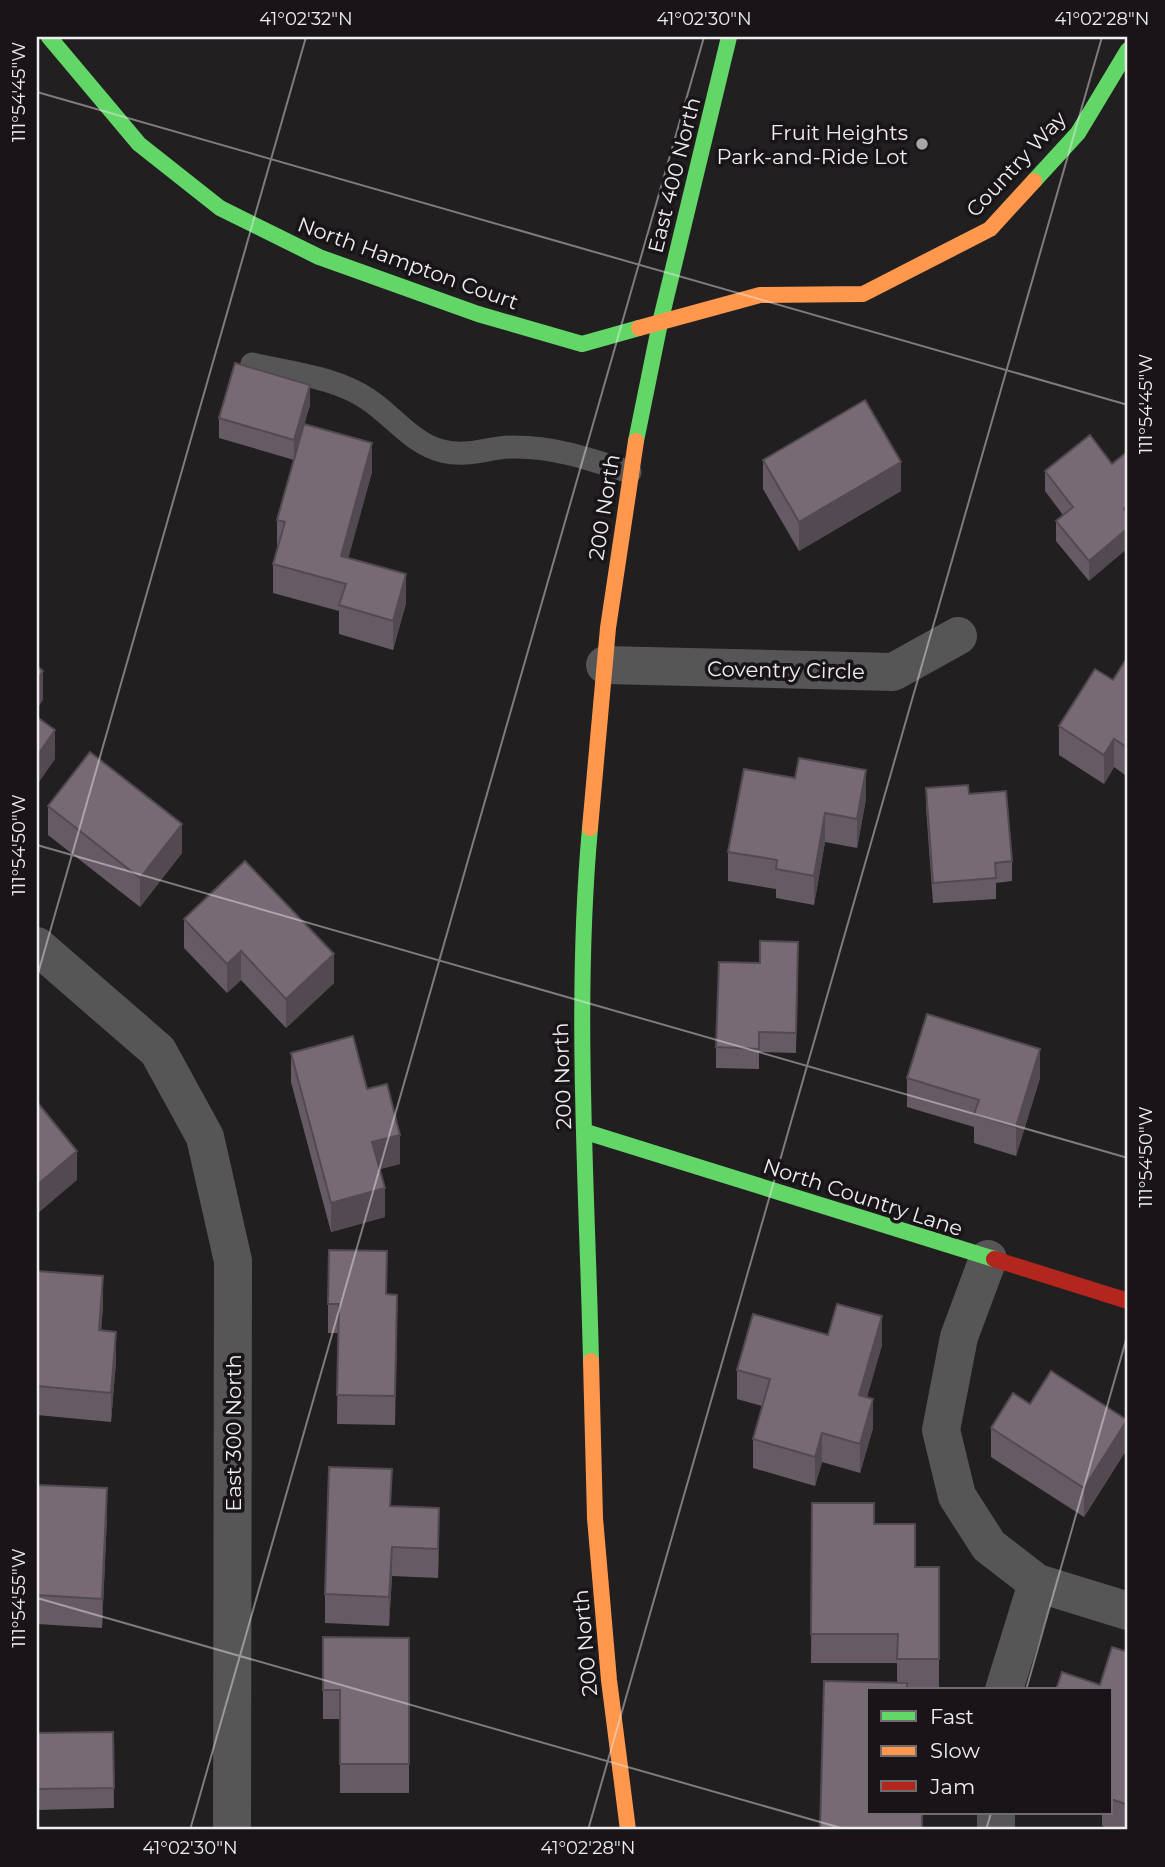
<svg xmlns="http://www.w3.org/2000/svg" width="1165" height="1867" font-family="Montserrat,sans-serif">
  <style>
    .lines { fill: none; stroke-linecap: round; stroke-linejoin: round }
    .lane { stroke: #575657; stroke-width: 23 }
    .street { stroke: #575657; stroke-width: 38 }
    .fast { stroke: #63d668; stroke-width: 16 }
    .slow { stroke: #ff974d; stroke-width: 16 }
    .jam { stroke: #b3261e; stroke-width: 16 }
    .wall { fill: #665b64 }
    .shaded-wall { fill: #534a51 }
    .building { fill: #776a74; stroke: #534a51; stroke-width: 2 }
    .ticks { fill: none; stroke: #f0edf0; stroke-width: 2; stroke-opacity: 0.45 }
    .poi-dot { fill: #a8a5a7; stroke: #191417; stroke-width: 2.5 }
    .labels { text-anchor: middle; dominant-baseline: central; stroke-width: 7; stroke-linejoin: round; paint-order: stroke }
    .poi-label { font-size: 21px; fill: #f0edf0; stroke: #191417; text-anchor: end }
    .street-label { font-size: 21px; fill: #f0edf0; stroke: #191417 }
    .neatline { fill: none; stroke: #f0edf0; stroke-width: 2.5 }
    .ticks-label { font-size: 18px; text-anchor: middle; fill: #f0edf0 }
  </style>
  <rect width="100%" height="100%" fill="#211f20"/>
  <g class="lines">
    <path class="lane" d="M252,364c38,9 84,13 117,36 24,16 44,44 73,51 29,7 48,-5 74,-4 40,0 76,13 114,25"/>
    <g class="street">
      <path d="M605,665l288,7 65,-36"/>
      <path d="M37,946l121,105 47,86 28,124 -1,569"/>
      <path d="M988,1259l-29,78 -18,93 16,66 32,50 48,37 91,28"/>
      <path d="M1004,1690l33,-107"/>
      <path d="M996,1813v17"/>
    </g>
    <g class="fast">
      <path d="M49,37l90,107 81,64 99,49 159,57 104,30 57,-16"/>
      <path d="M1034,181l44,-48 50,-83"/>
      <path d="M636,441l24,-118 69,-286"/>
      <path d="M590,828c-16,177 -3,355 1,533"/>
      <path d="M586,1132l408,127"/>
    </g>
    <g class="slow">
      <path d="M639,328l121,-33 103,-1 127,-65 44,-48"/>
      <path d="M590,828l18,-200 28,-187"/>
      <path d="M591,1361l4,157 14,162 19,150"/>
    </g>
    <path class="jam" d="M994,1259l134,42"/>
  </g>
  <g class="wall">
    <path d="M310,405l-6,19 68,48 -24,86 58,45 -13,47 -54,-16v-23l-66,-18v-29l4,-15v-29l17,-60 -75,-22v-20z"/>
    <path d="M763,460l138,31 -102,60 -36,-62z"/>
    <path d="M1112,464l-23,117 -33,-40v-20l7,-6 -18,-24v-20z"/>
    <path d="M1128,656v121l-14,-10 -10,17 -45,-29v-29l54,-46z"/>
    <path d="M744,769l122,30 -9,49 -32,-6 -11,63 -38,-7v-9l-48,-8v-29z"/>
    <path d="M926,788l43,6 43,67v20l-16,2v16l-63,4 -7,-95z"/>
    <path d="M48,806l134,47 -42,54 -92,-72z"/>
    <path d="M184,919l150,64 -48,45 -45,-48 -14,13 -43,-45z"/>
    <path d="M760,963h38l-2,90 -37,-1v17l-43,-1v-21z"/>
    <path d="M291,1053l76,36 33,75 -20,5 5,48 -54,15 -40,-150z"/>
    <path d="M907,1078h133l-24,78 -42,-13v-16l-67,-20z"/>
    <path d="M1128,1162v25h-1v-20z"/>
    <path d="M37,1271l66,34 -2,25 15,31 -5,61 -74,-7z"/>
    <path d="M387,1294l10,30 -2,101 -58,-1 1,-91h-10v-29z"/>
    <path d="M828,1335l54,10 -15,52 6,31 -13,45 -38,-11 -7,24 -62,-18v-29l9,-33 -25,-7v-29z"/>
    <path d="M1030,1404l97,45 -43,68 -93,-60v-29z"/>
    <path d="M37,1485l70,32 -5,111 -65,-4z"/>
    <path d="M812,1503h62v21h41v43h24v121h-32v2h-38v123h54l-1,17h-102l4,-149 73,1v-19h-86z"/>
    <path d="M391,1506l48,31 -1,41 -46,-2 -3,50 -64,-3v-29z"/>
    <path d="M323,1637l86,1v155h-69v-74h-17z"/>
    <path d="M1128,1652v178h-12l-14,-4v-13h9v-123l-11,-5z"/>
    <path d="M113,1732l1,76 -77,2v-77z"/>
  </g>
  <g class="shaded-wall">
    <path d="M310,385v20l-16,55v-20z"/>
    <path d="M372,443v29l-31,113v-29z"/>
    <path d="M901,462v29l-102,60v-29z"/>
    <path d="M1128,505v20l-4,-16z"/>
    <path d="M1128,528v20l-39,33v-20z"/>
    <path d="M406,574v29l-13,47v-29z"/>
    <path d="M43,671v29l-6,9v-29z"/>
    <path d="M55,730v29l-18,26v-29z"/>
    <path d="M1114,739v28l-10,17v-29z"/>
    <path d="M866,770v29l-9,49v-29z"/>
    <path d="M825,813v29l-11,63v-29z"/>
    <path d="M182,824v29l-42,54v-29z"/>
    <path d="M241,951v29l-14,13v-29z"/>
    <path d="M334,954v29l-48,45v-29z"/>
    <path d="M1040,1049v29l-24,78v-29z"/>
    <path d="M400,1135v29l-28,7v-29z"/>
    <path d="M77,1151v29l-40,34v-29z"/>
    <path d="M385,1188v29l-54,15v-29z"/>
    <path d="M103,1276v29l-4,54v-29z"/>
    <path d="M882,1316v29l-23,79v-29z"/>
    <path d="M116,1332v29l-5,61v-29z"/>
    <path d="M873,1399v29l-13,45v-29z"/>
    <path d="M1127,1420v29l-43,68v-29z"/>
    <path d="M822,1433v29l-7,24v-29z"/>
    <path d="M107,1488v29l-5,111v-29z"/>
    <path d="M439,1508v29l-1,41v-29z"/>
    <path d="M392,1547v29l-3,50v-29z"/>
  </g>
  <g class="building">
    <path d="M235,363l75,22 -16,55 -75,-22z"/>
    <path d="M865,400l36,62 -102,60 -36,-62z"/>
    <path d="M304,424l68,19 -31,113 65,18 -13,47 -54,-16 7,-21 -73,-20 12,-42 -8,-2z"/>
    <path d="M1090,435l22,29 16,-13v54l-4,4 4,6v13l-39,33 -33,-40 17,-14 -28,-36z"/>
    <path d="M1128,656v92l-14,-9 -10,16 -45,-29 36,-57 18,11z"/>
    <path d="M37,666l6,5 -6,9z"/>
    <path d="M37,717l18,13 -18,26z"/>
    <path d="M90,752l92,72 -42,54 -92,-72z"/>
    <path d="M799,758l67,12 -9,49 -32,-6 -11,63 -38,-7 1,-9 -49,-8 16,-83 51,9z"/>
    <path d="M968,785l1,9 37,-3 6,70 -17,2 1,15 -63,5 -7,-95z"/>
    <path d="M245,861l89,93 -48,45 -45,-48 -14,13 -43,-45z"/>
    <path d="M760,941l38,1 -2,91 -37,-1v17l-43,-2 3,-85 41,1z"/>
    <path d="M927,1014l113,35 -24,78 -42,-13 5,-14 -72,-22z"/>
    <path d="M353,1036l14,53 20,-5 13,51 -28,7 13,46 -54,15 -40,-150z"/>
    <path d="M37,1102l40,49 -40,34z"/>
    <path d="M329,1250l58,1 -1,43 11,1 -2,101 -58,-1 2,-91h-11z"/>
    <path d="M37,1271l66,5 -4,54 17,2 -5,61 -74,-7z"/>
    <path d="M837,1304l45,12 -23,79 14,4 -13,45 -38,-11 -7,24 -62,-18 17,-60 -33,-9 16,-56 75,21z"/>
    <path d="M1051,1371l76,49 -43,68 -93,-60 22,-35 17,11z"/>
    <path d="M329,1467l63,2 -2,37 49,2 -1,41 -46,-2 -3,50 -64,-3z"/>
    <path d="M37,1485l70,3 -5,111 -65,-4z"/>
    <path d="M812,1503h62v21h41v43h24v92h-42l1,-25h-87z"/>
    <path d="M323,1637l86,1v126h-69v-74h-17z"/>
    <path d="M1112,1647l16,5v153l-17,-6v-109h-55l6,-18 38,13z"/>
    <path d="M824,1681l83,2v7h-38v123h53v17h-102z"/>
    <path d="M113,1732l1,56 -77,1v-56z"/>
  </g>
  <path class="ticks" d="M37,92l1091,313M37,845l1091,313M37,977l269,-940M37,1598l811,232M1026,1690l102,-357M190,1830l514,-1793M588,1830l514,-1793M986,1830l5,-17"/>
  <circle class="poi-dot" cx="922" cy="144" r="7"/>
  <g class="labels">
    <g class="poi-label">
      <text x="908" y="132">Fruit Heights<tspan x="908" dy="24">Park-and-Ride Lot</tspan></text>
    </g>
    <g class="street-label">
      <text transform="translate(1016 164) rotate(-47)">Country Way</text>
      <text transform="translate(674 175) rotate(-76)">East 400 North</text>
      <text transform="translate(408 263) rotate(20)">North Hampton Court</text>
      <text transform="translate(604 507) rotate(-81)">200 North</text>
      <text transform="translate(786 670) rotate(1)">Coventry Circle</text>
      <text transform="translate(562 1076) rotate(-92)">200 North</text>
      <text transform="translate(863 1197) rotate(18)">North Country Lane</text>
      <text transform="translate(233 1433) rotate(-90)">East 300 North</text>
      <text transform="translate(585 1643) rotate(-95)">200 North</text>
    </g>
  </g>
  <rect width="1165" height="1867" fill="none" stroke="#191417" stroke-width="77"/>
  <rect x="867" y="1688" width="245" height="126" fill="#191417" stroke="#6f6b6e" stroke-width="2"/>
  <rect x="881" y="1711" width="35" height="10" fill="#63d668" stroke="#6f6b6e" stroke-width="2"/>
  <text x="930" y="1724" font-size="21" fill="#f0edf0">Fast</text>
  <rect x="881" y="1746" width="35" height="10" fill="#ff974d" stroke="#6f6b6e" stroke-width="2"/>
  <text x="930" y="1758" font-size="21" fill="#f0edf0">Slow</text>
  <rect x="881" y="1781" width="35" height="10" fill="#b3261e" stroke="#6f6b6e" stroke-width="2"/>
  <text x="930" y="1794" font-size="21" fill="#f0edf0">Jam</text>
  <rect x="38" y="38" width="1088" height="1790" class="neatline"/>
  <g class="ticks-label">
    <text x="306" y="25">41°02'32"N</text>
    <text x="704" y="25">41°02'30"N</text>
    <text x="1102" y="25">41°02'28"N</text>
    <text transform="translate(19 92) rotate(-90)" y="6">111°54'45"W</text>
    <text transform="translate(1146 404) rotate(-90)" y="6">111°54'45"W</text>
    <text transform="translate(19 845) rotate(-90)" y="6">111°54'50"W</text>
    <text transform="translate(1146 1157) rotate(-90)" y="6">111°54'50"W</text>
    <text transform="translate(19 1598) rotate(-90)" y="6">111°54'55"W</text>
    <text x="190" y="1854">41°02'30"N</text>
    <text x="588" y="1854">41°02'28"N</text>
  </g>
</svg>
